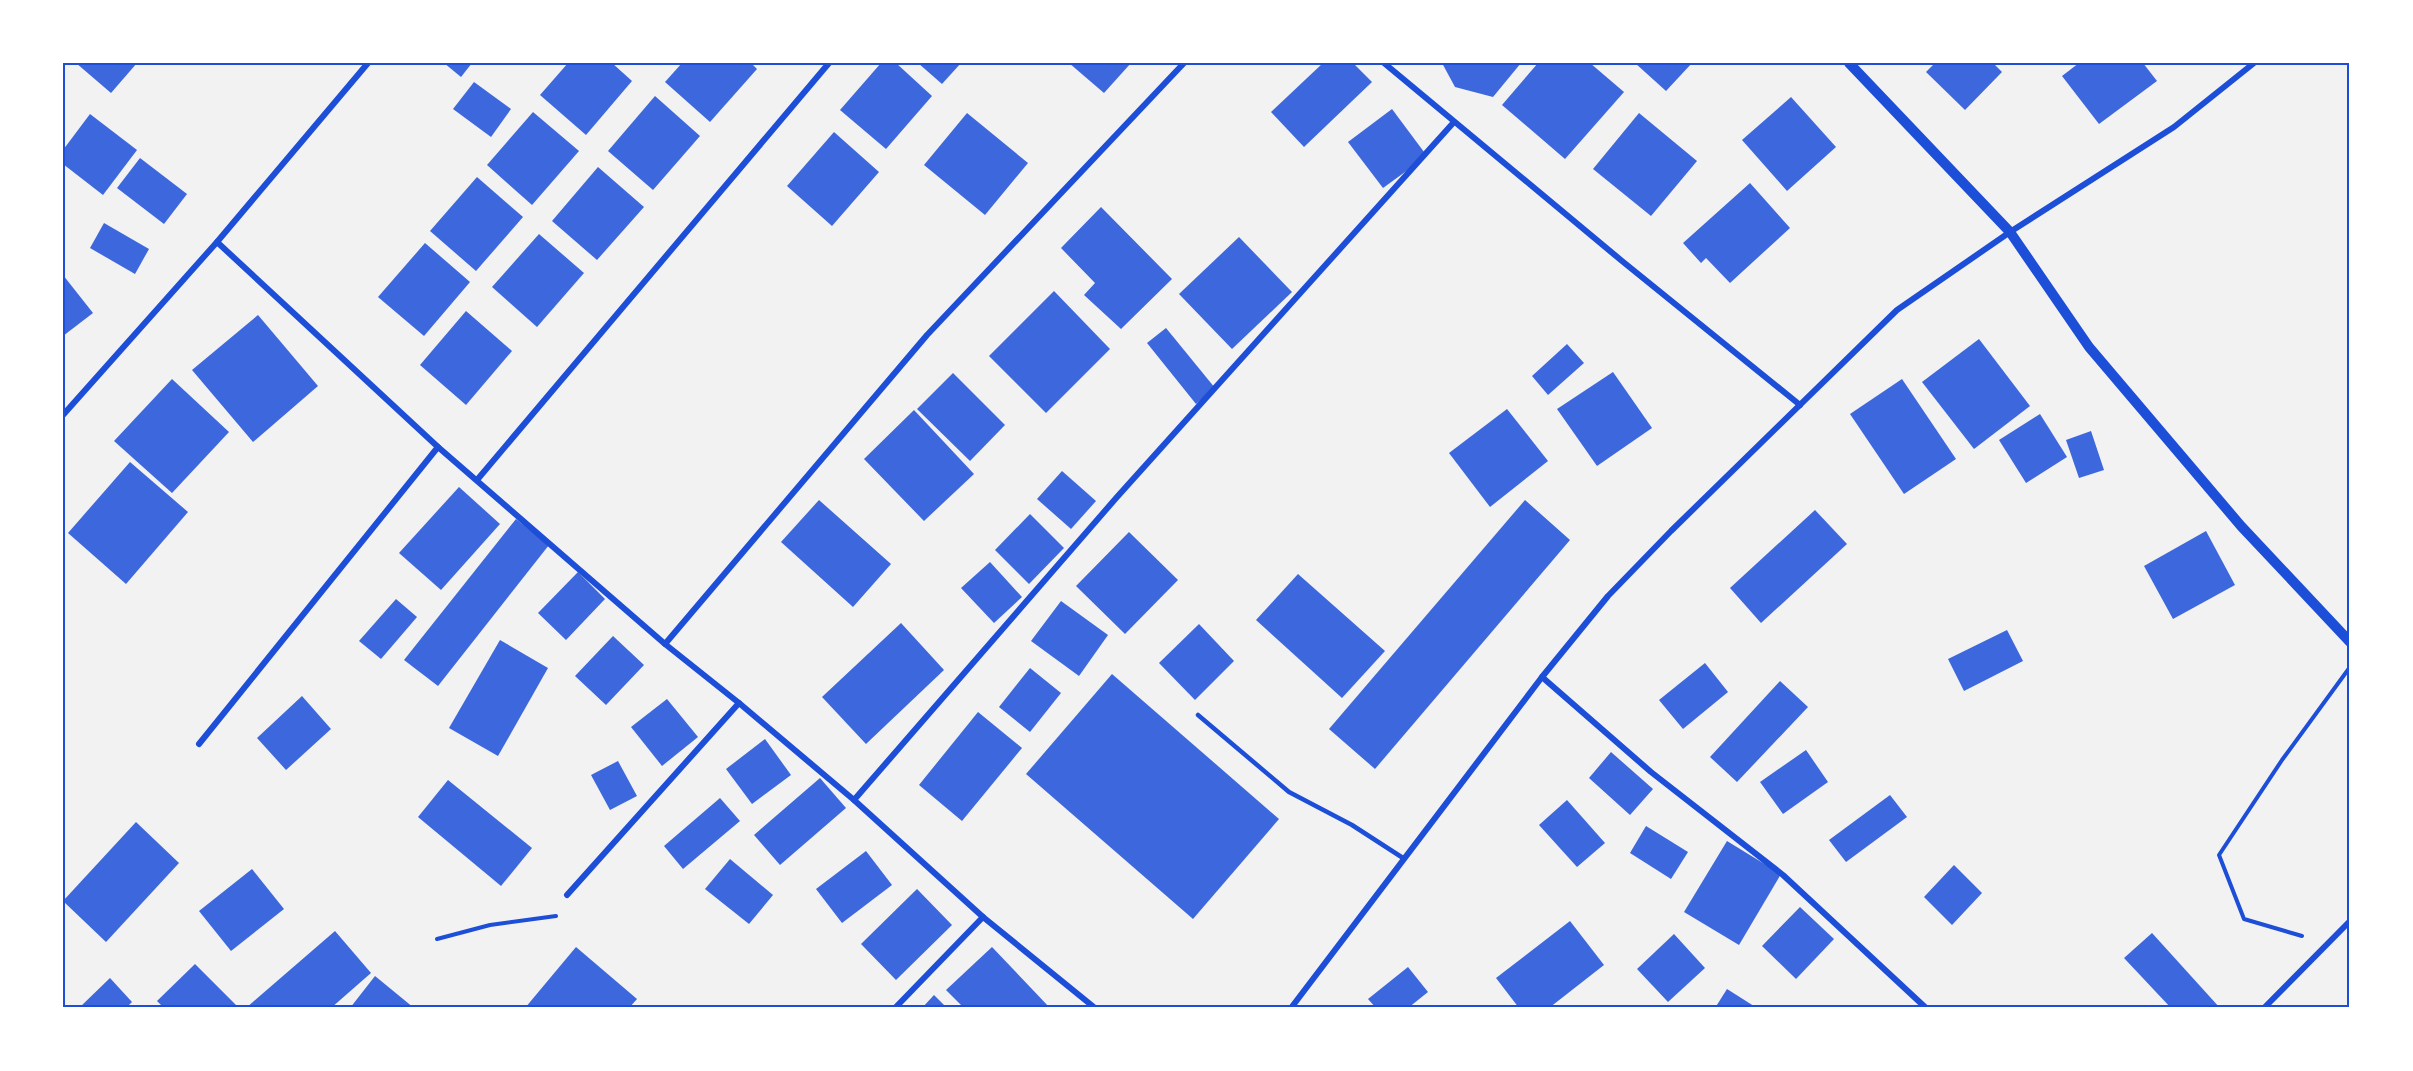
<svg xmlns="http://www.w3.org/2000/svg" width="2413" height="1071" font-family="Roboto,sans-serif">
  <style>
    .building { fill: #3d67dc }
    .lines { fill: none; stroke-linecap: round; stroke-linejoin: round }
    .path { stroke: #1d4ed8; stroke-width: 4 }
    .service { stroke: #1d4ed8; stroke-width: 4.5 }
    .minor { stroke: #1d4ed8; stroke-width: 6 }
    .tertiary { stroke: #1d4ed8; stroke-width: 10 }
    .neatline { fill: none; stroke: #1d4ed8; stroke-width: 2 }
  </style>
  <rect width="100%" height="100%" fill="#f2f2f2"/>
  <g class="building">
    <path d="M76,63h61l-26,30z"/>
    <path d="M444,63h28l-11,14z"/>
    <path d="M568,63h44l20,18 -46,54 -46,-40z"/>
    <path d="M682,63h69l6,6 -47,53 -45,-40z"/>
    <path d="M881,63h15l36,33 -46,53 -46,-39z"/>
    <path d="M918,63h43l-19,21z"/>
    <path d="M1069,63h62l-27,30z"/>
    <path d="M1323,63h30l19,19 -68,65 -33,-35z"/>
    <path d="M1442,63h79l-28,34 -38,-10z"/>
    <path d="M1538,63h52l34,29 -59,67 -63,-54z"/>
    <path d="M1635,63h57l-26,28z"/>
    <path d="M1935,63h58l9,9 -37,38 -39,-38z"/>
    <path d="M2079,63h64l14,18 -58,43 -37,-48z"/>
    <path d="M474,82l37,27 -20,28 -38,-28z"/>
    <path d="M655,96l45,40 -47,54 -45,-39z"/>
    <path d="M1791,97l45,50 -49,44 -45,-51z"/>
    <path d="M1392,109l35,47 -44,32 -35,-46z"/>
    <path d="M533,112l46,39 -47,54 -45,-40z"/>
    <path d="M967,113l61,50 -43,52 -61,-50z"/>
    <path d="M1639,113l58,48 -46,55 -58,-47z"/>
    <path d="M90,114l47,36 -34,45 -40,-31v-14z"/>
    <path d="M834,132l45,40 -47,54 -45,-40z"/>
    <path d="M140,158l47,36 -23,30 -47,-36z"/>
    <path d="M598,167l46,40 -47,53 -45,-39z"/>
    <path d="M477,177l46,40 -47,54 -46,-40z"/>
    <path d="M1750,183l40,45 -60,55 -24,-25 -5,5 -18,-20z"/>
    <path d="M1101,207l71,72 -51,50 -37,-34 11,-12 -34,-35z"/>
    <path d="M104,223l45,26 -14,25 -45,-26z"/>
    <path d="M539,234l45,39 -47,54 -45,-40z"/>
    <path d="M1239,237l53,55 -60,57 -53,-55z"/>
    <path d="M425,243l45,39 -46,54 -46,-39z"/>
    <path d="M63,275l30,38 -30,23z"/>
    <path d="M1054,291l56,58 -64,64 -57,-57z"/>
    <path d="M466,311l46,40 -46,54 -46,-40z"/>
    <path d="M258,315l60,71 -65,56 -61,-72z"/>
    <path d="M1166,328l49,60 -19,16 -49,-61z"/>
    <path d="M1979,339l51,67 -56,43 -52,-67z"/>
    <path d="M1567,344l17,19 -36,32 -16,-19z"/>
    <path d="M1613,372l39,56 -55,38 -40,-57z"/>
    <path d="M953,373l52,52 -35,36 -53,-52z"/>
    <path d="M172,379l57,53 -57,61 -58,-52z"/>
    <path d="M1902,379l54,80 -52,35 -54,-80z"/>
    <path d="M1507,409l41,52 -58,46 -41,-54z"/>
    <path d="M914,410l60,64 -50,47 -60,-62z"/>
    <path d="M2040,414l27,43 -41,26 -27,-43z"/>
    <path d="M2091,431l13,39 -25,8 -13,-38z"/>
    <path d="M130,462l58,50 -62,72 -58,-51z"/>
    <path d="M1062,471l34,30 -25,28 -34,-30z"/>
    <path d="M459,487l41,37 -59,66 -42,-37z"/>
    <path d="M819,500l72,64 -38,43 -72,-65z"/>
    <path d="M1525,500l45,40 -195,229 -46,-40z"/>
    <path d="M1815,510l32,34 -86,79 -31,-35z"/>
    <path d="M1030,514l34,34 -35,36 -34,-34z"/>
    <path d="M516,519l33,26 -111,141 -34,-26z"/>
    <path d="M2206,531l29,54 -62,34 -29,-53z"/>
    <path d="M1129,532l49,48 -53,54 -49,-48z"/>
    <path d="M990,562l32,35 -28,26 -33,-35z"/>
    <path d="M578,572l27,27 -39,41 -28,-27z"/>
    <path d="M1298,574l87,77 -43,47 -86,-78z"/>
    <path d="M396,599l21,18 -36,42 -22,-18z"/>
    <path d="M1061,601l47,34 -29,41 -48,-35z"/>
    <path d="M901,623l43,47 -78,74 -44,-47z"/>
    <path d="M1199,624l35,37 -39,39 -36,-37z"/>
    <path d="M2007,630l16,31 -59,30 -16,-32z"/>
    <path d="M613,636l31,29 -38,40 -31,-29z"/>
    <path d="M500,640l48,28 -50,88 -49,-28z"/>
    <path d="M1705,663l23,29 -45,37 -24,-29z"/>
    <path d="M1030,668l31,25 -31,39 -31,-25z"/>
    <path d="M1112,674l167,145 -86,100 -167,-145z"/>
    <path d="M1780,681l28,26 -71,75 -27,-25z"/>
    <path d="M302,696l29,33 -45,41 -29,-32z"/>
    <path d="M667,699l31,38 -36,29 -31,-39z"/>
    <path d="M978,712l44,36 -60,73 -43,-36z"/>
    <path d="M765,739l26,36 -39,29 -26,-35z"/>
    <path d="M1806,750l22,32 -45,32 -23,-32z"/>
    <path d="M1611,752l42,37 -23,26 -41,-37z"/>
    <path d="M618,761l19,35 -27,14 -19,-35z"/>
    <path d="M820,778l26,30 -66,57 -26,-30z"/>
    <path d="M448,780l84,68 -31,38 -83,-69z"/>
    <path d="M1890,795l17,22 -61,45 -17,-22z"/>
    <path d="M720,798l20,23 -57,48 -19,-23z"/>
    <path d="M1567,800l38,43 -28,24 -38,-42z"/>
    <path d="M136,822l43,41 -73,79 -43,-41z"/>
    <path d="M1646,826l42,26 -17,27 -41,-26z"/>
    <path d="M1727,841l54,33 -42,71 -55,-33z"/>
    <path d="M866,851l26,34 -50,38 -26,-34z"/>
    <path d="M730,859l43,36 -24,29 -44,-35z"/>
    <path d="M1954,865l28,28 -30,32 -28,-28z"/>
    <path d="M252,869l32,40 -53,42 -32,-40z"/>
    <path d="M917,889l35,36 -56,55 -35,-36z"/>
    <path d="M1800,907l34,32 -38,40 -34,-33z"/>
    <path d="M1570,921l34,44 -55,43h-30l-23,-30z"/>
    <path d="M335,931l36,42 -40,35h-85z"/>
    <path d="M2152,933l68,75h-49l-47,-50z"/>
    <path d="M1674,934l31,34 -37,34 -31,-33z"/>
    <path d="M576,947l61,52 -8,9h-104z"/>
    <path d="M992,947l58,61h-86l-18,-18z"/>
    <path d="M195,964l41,41 -2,3h-70l-7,-7z"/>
    <path d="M1408,967l20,25 -20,16h-32l-8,-9z"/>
    <path d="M375,976l39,32h-64z"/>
    <path d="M110,978l22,24 -6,6h-47z"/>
    <path d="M1727,989l30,19h-42z"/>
    <path d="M934,995l13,13h-25z"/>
  </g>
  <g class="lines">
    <g class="path">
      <path d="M2302,936l-58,-17 -25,-64 63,-95 68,-93"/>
      <path d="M437,939l53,-14 66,-9"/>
    </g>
    <path class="service" d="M1198,715l91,77 63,33 51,33"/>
    <g class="minor">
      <path d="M1384,63l238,198 178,144"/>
      <path d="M217,242l221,205 227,197 74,59 115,97 129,117 112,91"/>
      <path d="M63,415l154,-173 151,-179"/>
      <path d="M477,480l352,-417"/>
      <path d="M665,644l262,-309 257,-272"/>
      <path d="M1542,677l109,95 132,103 143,133"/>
      <path d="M199,744l239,-297"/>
      <path d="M854,800l263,-303 337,-375"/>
      <path d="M567,895l172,-192"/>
      <path d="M895,1008l88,-91"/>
      <path d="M1291,1008l251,-331 66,-81 63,-65 226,-221 113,-78 164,-105 80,-64"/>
      <path d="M2264,1008l86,-87"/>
    </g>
    <path class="tertiary" d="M1849,63l161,169 79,115 152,179 109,116"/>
  </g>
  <rect width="2413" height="1071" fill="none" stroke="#ffffff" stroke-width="129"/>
  <rect x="64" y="64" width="2284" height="942" class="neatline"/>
</svg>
